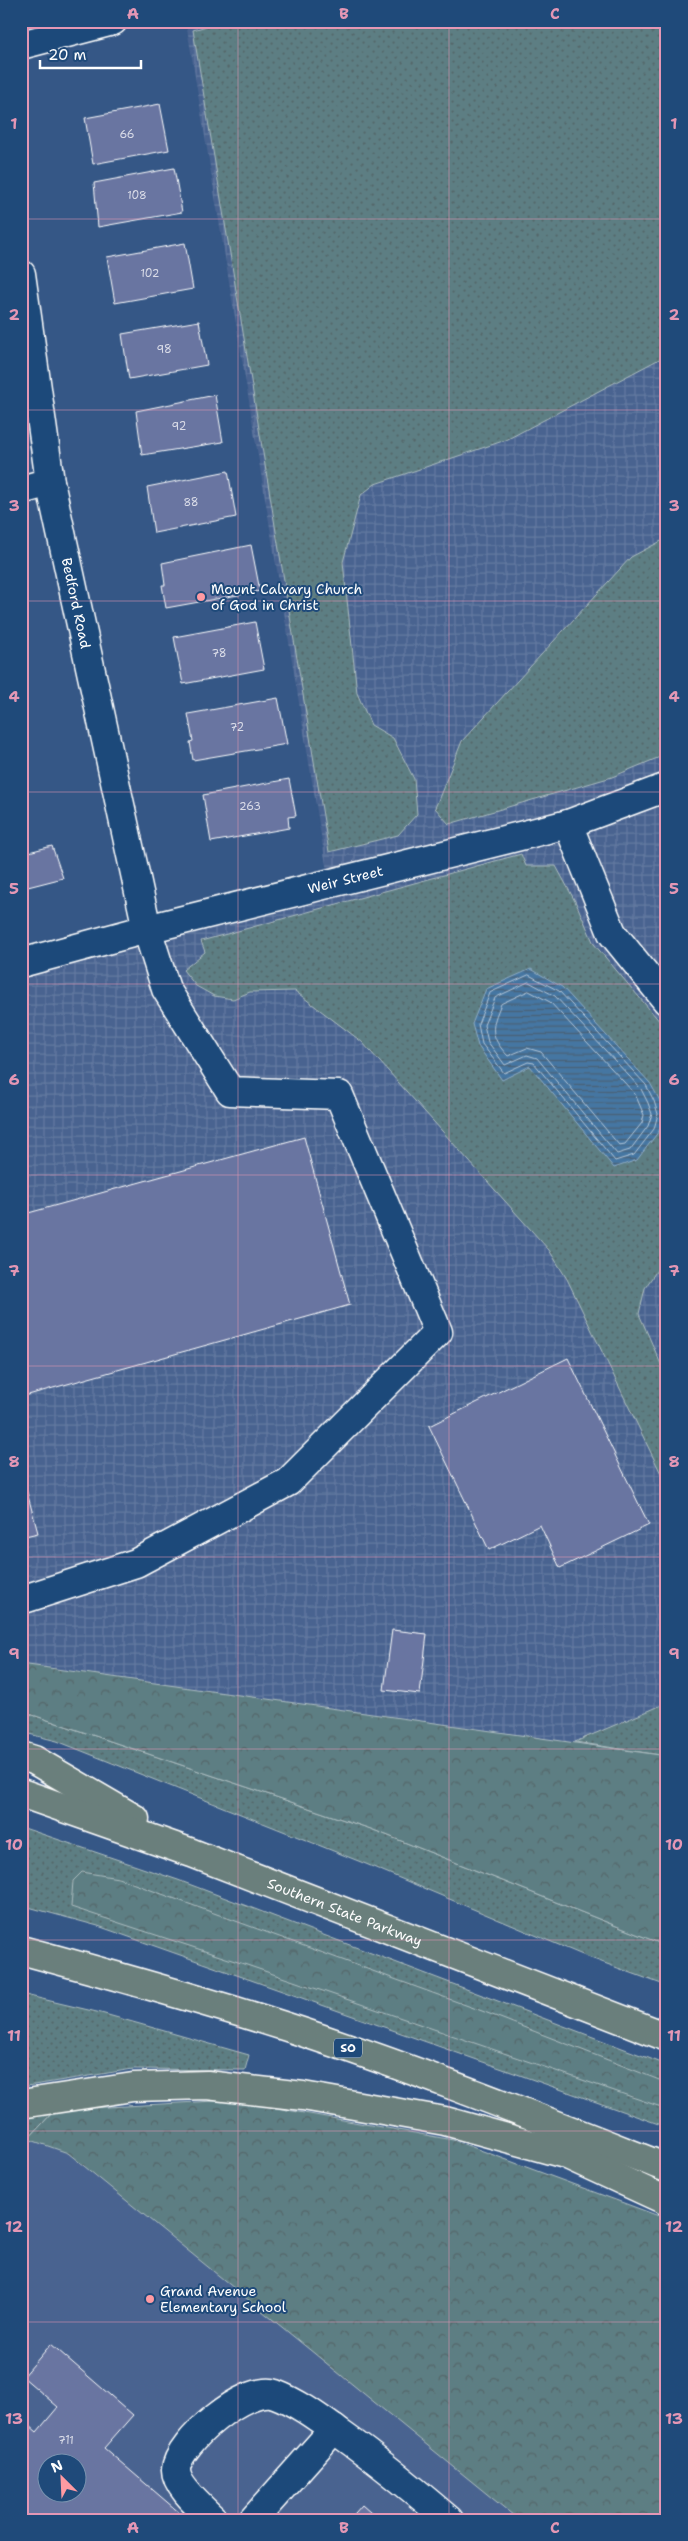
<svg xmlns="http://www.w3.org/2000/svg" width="688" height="2541" viewBox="0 0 688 2541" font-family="'Shantell Sans',sans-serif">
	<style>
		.built { fill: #496390; fill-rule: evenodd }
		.industrial { fill: url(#industrial-grid) }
		.grass { fill: url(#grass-dots); stroke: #aebec1 }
		.forest { fill: url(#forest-crowns); stroke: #aebec1 }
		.water { fill: url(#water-rules); stroke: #8fadc7 }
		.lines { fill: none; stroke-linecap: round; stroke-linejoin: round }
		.shore { stroke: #b5c8da; stroke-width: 1 }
		.building { fill: #6975a1; stroke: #fff; fill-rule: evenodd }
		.minor-casing { stroke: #fff; stroke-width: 31 }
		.highway-casing { stroke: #fff; stroke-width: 31 }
		.minor { stroke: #1f4a7a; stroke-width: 28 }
		.highway { stroke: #6b7f7c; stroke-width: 28 }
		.grid { fill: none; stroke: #e497b5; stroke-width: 1; stroke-opacity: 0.55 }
		.poi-dot { fill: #ff9aa2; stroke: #1f4a7a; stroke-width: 2 }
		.labels { text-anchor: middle; stroke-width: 4; stroke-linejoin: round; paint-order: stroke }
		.number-label { font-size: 11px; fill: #dadce8 }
		.shield { fill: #1f4a7a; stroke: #bcc9d7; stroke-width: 1 }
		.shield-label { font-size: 12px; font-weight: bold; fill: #fff }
		.poi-label { font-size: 14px; fill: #fff; stroke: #1f4a7a; text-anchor: start }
		.street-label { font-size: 14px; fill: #fff; stroke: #1f4a7a }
		.neatline { fill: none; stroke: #e497b5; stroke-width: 2 }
		.grid-label { font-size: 16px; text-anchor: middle; font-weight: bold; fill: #e497b5 }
	</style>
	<defs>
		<pattern id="industrial-grid" width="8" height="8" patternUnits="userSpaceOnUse" patternTransform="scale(1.25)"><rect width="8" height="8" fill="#496390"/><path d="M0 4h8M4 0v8" fill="none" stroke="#647aa1"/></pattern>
		<pattern id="grass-dots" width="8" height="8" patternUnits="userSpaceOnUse" patternTransform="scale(1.25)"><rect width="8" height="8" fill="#5d7e83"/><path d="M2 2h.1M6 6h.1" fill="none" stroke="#546568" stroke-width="1.8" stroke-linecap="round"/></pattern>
		<pattern id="forest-crowns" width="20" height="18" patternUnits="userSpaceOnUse" patternTransform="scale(1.25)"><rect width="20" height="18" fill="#5d7e83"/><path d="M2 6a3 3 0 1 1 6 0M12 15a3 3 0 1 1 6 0" fill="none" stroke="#546568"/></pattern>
		<pattern id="water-rules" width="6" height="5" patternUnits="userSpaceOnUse" patternTransform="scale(1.25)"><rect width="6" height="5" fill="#4576a2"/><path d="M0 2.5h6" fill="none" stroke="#495f73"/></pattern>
	</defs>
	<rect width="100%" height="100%" fill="#355786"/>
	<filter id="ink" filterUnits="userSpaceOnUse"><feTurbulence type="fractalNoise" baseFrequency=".02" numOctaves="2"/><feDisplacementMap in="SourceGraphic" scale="10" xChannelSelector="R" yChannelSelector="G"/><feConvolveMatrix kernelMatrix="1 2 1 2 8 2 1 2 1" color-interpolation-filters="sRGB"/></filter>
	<g filter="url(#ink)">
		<path class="built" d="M 74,2120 L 530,2520 L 21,2520 L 21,2135 ZM 48,2464 L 78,2464 L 78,2494 L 48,2494 Z"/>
		<path class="industrial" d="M 667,21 L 667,1939 L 21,1716 L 21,953 L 327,871 L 186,22 Z"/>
		<g class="grass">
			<path d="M 223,21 L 667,21 L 667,355 L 506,440 L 375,484 L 361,495 L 343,562 L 357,693 L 371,725 L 393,738 L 414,779 L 417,814 L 398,835 L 329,852 L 193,30 Z"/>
			<path d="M 667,538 L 667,754 L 612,777 L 449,824 L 435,808 L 462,741 L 631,557 Z"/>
			<path d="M 521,854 L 526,866 L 556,866 L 576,903 L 594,944 L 667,1030 L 667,1255 L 645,1288 L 639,1314 L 667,1378 L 667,1486 L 567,1279 L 549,1250 L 362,1042 L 295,991 L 250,992 L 233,999 L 214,996 L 196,986 L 183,970 L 205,952 L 201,941 Z"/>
			<path d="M 667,1703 L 667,1756 L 575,1742 Z"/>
			<path d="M 21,1711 L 371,1829 L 667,1946 L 667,1986 L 585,1956 L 366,1864 L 57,1741 L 21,1732 Z"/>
			<path d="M 21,1827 L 178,1880 L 667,2065 L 667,2127 L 98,1926 L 21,1905 Z"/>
			<path d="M 21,1994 L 101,2013 L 249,2055 L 245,2070 L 133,2069 L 21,2087 Z"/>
			<path d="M 55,2110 L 28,2139 L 21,2141 L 21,2119 Z"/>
		</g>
		<g class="forest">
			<path d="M 21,1664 L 667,1756 L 667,1946 L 371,1829 L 21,1711 Z"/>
			<path d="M 82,1872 L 118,1878 L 482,2011 L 667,2083 L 667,2109 L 241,1963 L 71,1907 L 73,1881 Z"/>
			<path d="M 232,2100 L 453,2140 L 667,2219 L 667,2520 L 519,2520 L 68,2153 L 28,2139 L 55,2110 Z"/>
		</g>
		<path class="water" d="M 531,969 L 562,987 L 650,1083 L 659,1099 L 664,1113 L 659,1131 L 637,1160 L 614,1168 L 530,1066 L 502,1080 L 478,1046 L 472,1024 L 486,989 Z"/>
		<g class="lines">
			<g class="shore">
				<path d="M 529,975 L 559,991 L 646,1085 L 654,1101 L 658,1114 L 654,1129 L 634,1155 L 615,1161 L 534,1063 L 528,1062 L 504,1073 L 482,1044 L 478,1024 L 490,993 Z"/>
				<path d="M 529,982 L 555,996 L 641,1089 L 648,1103 L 652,1114 L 648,1126 L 630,1150 L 617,1154 L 537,1058 L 527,1055 L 505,1065 L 488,1042 L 484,1025 L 495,998 Z"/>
				<path d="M 529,991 L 550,1002 L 635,1094 L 644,1115 L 642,1123 L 625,1144 L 619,1145 L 541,1052 L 527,1048 L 508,1056 C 489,1036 491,1027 501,1004 Z"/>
			</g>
		</g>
		<g class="building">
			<path d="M 160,104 L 169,150 L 93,164 L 85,118 Z"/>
			<path d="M 174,168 L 182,212 L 98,227 L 94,183 Z"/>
			<path d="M 185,243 L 193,289 L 115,303 L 107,257 Z"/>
			<path d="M 199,321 L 207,365 L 129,379 L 122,334 Z"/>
			<path d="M 215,395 L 223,442 L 142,455 L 136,411 Z"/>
			<path d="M 228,471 L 236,517 L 154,533 L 147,487 Z"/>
			<path d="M 251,545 L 260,591 L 166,608 L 162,585 L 165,585 L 162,563 Z"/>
			<path d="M 255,622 L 264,669 L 183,684 L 174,637 Z"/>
			<path d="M 278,698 L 287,744 L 193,760 L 190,742 L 193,741 L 188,714 Z"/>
			<path d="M 21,731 L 28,767 L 21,768 Z"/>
			<path d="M 289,779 L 296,816 L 288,817 L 289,828 L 211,842 L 203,795 Z"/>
			<path d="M 21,842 L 25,853 L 52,846 L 63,878 L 24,888 L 25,902 L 21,903 Z"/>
			<path d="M 304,1137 L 350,1305 L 21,1397 L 21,1215 Z"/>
			<path d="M 568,1358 L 649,1525 L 560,1568 L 540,1525 L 489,1550 L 429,1426 Z"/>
			<path d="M 21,1470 L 38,1533 L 21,1537 Z"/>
			<path d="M 392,1630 L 427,1634 L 420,1694 L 384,1690 Z"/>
			<path d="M 51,2344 L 133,2415 L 104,2448 L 188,2520 L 21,2520 L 21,2418 L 37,2432 L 58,2407 L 23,2377 ZM 48,2464 L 78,2464 L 78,2494 L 48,2494 Z"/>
			<path d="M 362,2505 L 379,2520 L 349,2520 Z"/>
		</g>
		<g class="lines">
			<g class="minor-casing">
				<g id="minor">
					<path d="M 21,45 L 113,21"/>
					<path id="s1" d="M 21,274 L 50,482 L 147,929 L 166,989 L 230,1091 L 339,1095 L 438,1332 L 288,1482 L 136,1563 L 21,1600"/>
					<path d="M 21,490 L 50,482"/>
					<path d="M 568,824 L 612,933 L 667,1001"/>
					<path id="s2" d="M 21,963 L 147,929 L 568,824 L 667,787"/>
					<path d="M 214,2520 C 203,2509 175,2486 176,2469 C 178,2443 246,2384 275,2394 C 299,2403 321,2420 342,2435 C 380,2462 414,2490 449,2520"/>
					<path d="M 253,2520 L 334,2429"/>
				</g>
			</g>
			<g class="highway-casing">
				<g id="highway">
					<path d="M 21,1756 L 34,1760 L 135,1819"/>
					<path id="s3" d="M 21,1793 L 192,1853 L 667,2037"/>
					<path d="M 21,1950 C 110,1974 199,1999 287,2027 C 415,2069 541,2119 667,2168"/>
					<path d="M 21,2104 L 133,2087 L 207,2085 L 303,2096 L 445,2121 L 565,2154 L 667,2201"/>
				</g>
			</g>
			<use href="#minor" class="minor"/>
			<use href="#highway" class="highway"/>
		</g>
	</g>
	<path class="grid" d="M 238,21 L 238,2520M 449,21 L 449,2520M 21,219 L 667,219M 21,410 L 667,410M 21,601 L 667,601M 21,792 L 667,792M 21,984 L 667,984M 21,1175 L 667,1175M 21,1366 L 667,1366M 21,1557 L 667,1557M 21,1749 L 667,1749M 21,1940 L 667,1940M 21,2131 L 667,2131M 21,2322 L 667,2322"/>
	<g class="poi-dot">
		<circle cx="201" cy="597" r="5"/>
		<circle cx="150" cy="2299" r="5"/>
	</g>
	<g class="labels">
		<g class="number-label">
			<text x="127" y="138">66</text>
			<text x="137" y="199">108</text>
			<text x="150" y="277">102</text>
			<text x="164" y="353">98</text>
			<text x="179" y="430">92</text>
			<text x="191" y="506">88</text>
			<text x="219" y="657">78</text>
			<text x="237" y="731">72</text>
			<text x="250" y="810">263</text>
			<text x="66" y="2444">711</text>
		</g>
		<rect class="shield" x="334" y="2038.5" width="28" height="19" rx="4"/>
		<g class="shield-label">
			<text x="348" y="2052">SO</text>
		</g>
		<g class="poi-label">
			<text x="211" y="594">Mount Calvary Church<tspan x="211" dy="16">of God in Christ</tspan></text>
			<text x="160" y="2296">Grand Avenue<tspan x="160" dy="16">Elementary School</tspan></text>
		</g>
		<g class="street-label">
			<text dy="5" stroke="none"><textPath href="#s1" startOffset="334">Bedford Road</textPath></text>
			<text dy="5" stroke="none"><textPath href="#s2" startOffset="335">Weir Street</textPath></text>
			<text dy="5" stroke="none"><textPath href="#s3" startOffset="345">Southern State Parkway</textPath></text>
		</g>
	</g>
	<rect width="688" height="2541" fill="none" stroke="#1f4a7a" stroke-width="55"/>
	<g transform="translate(62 2478) rotate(336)"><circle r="24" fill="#1f4a7a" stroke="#7992af"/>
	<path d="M0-4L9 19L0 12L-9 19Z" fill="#ff9aa2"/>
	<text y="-8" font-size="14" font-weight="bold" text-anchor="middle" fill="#ffffff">N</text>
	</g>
	<path d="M40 60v8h101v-8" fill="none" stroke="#ffffff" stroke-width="2.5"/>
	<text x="48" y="60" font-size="15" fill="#ffffff" stroke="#1f4a7a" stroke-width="4" paint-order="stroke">20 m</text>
	<rect x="28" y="28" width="632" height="2486" class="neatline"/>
	<g class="grid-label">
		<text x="133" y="19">A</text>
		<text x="344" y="19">B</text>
		<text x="555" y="19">C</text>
		<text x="14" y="129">1</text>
		<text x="674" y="129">1</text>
		<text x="14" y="320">2</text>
		<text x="674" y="320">2</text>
		<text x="14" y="511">3</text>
		<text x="674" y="511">3</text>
		<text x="14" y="702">4</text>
		<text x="674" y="702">4</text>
		<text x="14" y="894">5</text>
		<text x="674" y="894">5</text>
		<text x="14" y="1085">6</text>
		<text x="674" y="1085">6</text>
		<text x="14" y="1276">7</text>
		<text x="674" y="1276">7</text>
		<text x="14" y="1467">8</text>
		<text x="674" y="1467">8</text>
		<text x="14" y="1659">9</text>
		<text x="674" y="1659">9</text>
		<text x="14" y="1850">10</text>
		<text x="674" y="1850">10</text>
		<text x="14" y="2041">11</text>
		<text x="674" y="2041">11</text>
		<text x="14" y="2232">12</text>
		<text x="674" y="2232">12</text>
		<text x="14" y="2424">13</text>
		<text x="674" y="2424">13</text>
		<text x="133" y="2533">A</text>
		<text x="344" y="2533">B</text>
		<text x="555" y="2533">C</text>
	</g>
</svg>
